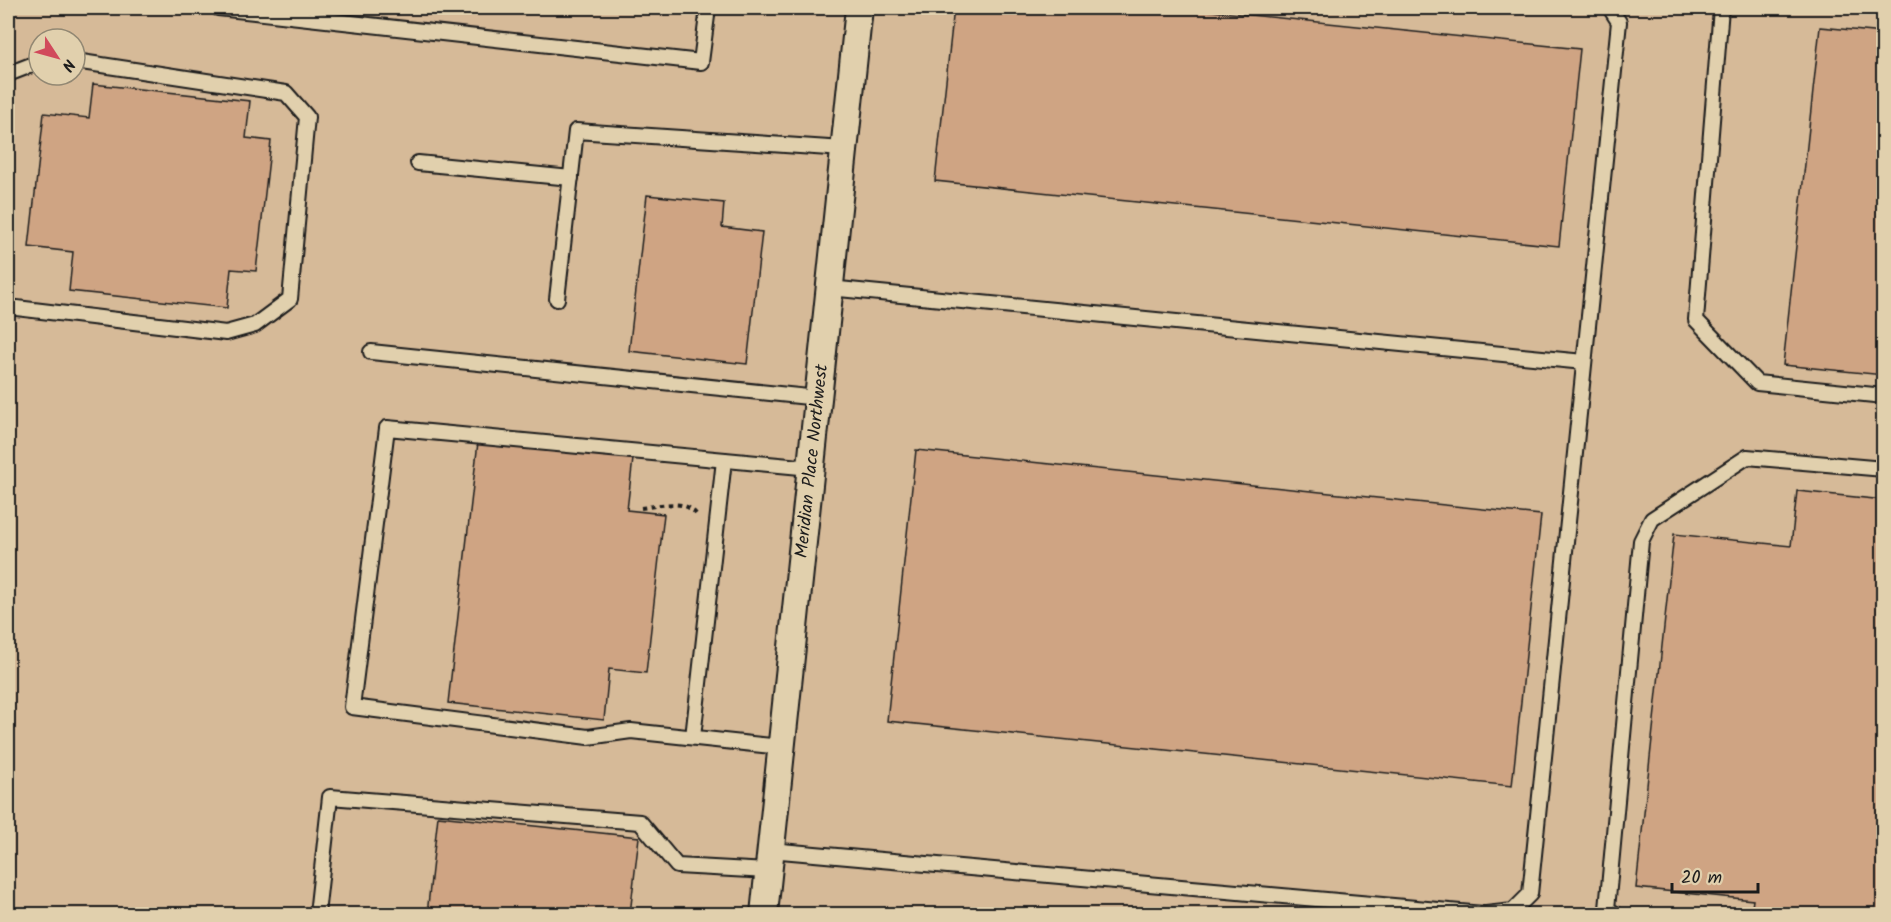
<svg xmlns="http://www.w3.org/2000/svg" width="1891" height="922" viewBox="0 0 1891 922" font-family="Kalam,sans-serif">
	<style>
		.built { fill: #d6ba98; fill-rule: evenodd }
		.building { fill: #cfa483; stroke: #1c1c1c; stroke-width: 1.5 }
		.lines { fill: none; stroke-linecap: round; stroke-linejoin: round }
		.lane-casing { stroke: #1c1c1c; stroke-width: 18 }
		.street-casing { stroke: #1c1c1c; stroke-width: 30 }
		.path { stroke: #1c1c1c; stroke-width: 4; stroke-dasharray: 4.5 4.5; stroke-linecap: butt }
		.lane { stroke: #e1d0ad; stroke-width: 14 }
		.street { stroke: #e1d0ad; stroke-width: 26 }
		.labels { text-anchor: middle; stroke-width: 4.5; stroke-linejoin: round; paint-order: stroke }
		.street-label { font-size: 18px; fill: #1c1c1c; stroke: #e1d0ad }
	</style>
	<rect width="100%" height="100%" fill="#dfc8a5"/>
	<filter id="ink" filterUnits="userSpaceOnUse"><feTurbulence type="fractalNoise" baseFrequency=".0167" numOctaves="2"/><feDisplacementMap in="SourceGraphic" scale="12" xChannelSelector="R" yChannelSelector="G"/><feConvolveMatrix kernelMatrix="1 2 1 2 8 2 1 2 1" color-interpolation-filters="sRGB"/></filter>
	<g filter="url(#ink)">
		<path class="built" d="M 8,8 L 1883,8 L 1883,914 L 8,914 ZM 39,39 L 75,39 L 75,75 L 39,75 Z"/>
		<g class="building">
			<path d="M 954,8 L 1182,8 L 1580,49 L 1559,246 L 935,181 Z"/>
			<path d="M 1820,27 L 1884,33 L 1884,375 L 1783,365 Z"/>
			<path d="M 93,84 L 250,101 L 246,138 L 271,141 L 256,271 L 231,269 L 227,308 L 69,291 L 73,252 L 29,247 L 44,113 L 89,118 Z"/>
			<path d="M 647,195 L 724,203 L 722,227 L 762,232 L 747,364 L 629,351 Z"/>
			<path d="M 478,442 L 633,459 L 627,510 L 664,514 L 646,673 L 609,669 L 604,720 L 448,703 Z"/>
			<path d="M 916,450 L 1541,515 L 1512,786 L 887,721 Z"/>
			<path d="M 1797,491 L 1884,500 L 1884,914 L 1751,914 L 1753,900 L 1636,888 L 1674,534 L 1791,546 Z"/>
			<path d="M 438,816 L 639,837 L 630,914 L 427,914 Z"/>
		</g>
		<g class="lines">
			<g class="lane-casing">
				<g id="lane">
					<path d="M 218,8 L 701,62 L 708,8"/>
					<path d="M 1721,8 L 1696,320 L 1757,383 L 1884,396"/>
					<path d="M 8,74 L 39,62"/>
					<path d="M 418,163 L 571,178"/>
					<path d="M 829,288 L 1584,362"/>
					<path d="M 557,299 L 576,131 L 844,149"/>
					<path d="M 8,307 L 226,333 L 255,325 L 290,299 L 307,117 L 286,93 L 75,61"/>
					<path d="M 371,352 L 818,398"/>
					<path d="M 693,737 L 724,460"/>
					<path d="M 781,747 L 631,731 L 588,737 L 352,707 L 387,428 L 811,468"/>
					<path d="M 770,850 L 1483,914"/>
					<path d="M 317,914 L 330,797 L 640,822 L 677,866 L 768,871"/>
					<path d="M 1486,914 L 1513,911 L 1530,894 L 1619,22 L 1610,8"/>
					<path d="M 1616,914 L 1607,909 L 1641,541 L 1652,519 L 1747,457 L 1884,469"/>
				</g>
			</g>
			<g class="street-casing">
				<path id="street" d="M 764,914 L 859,8"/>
			</g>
			<path class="path" d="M 641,508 C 659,506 684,498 696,514"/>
			<use href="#lane" class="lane"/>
			<use href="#street" class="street"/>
		</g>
	</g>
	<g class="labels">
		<g class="street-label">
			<text transform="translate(811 461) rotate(-84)" y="6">Meridian Place Northwest</text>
		</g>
	</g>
	<rect width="1891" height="922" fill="none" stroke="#e1d0ad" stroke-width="30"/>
	<rect x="15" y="15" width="1861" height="892" fill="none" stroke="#1c1c1c" stroke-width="2" filter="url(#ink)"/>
	<g transform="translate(57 57) rotate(126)"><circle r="28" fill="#e1d0ad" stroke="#928873" stroke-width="1.5"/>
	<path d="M0-4.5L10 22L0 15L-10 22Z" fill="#d1495b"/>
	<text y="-9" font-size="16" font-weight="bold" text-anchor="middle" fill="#1c1c1c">N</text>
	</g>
	<path d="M1672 883v9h86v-9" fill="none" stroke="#1c1c1c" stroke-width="3"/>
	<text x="1681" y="883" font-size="18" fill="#1c1c1c" stroke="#e1d0ad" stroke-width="4.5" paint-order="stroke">20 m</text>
</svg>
